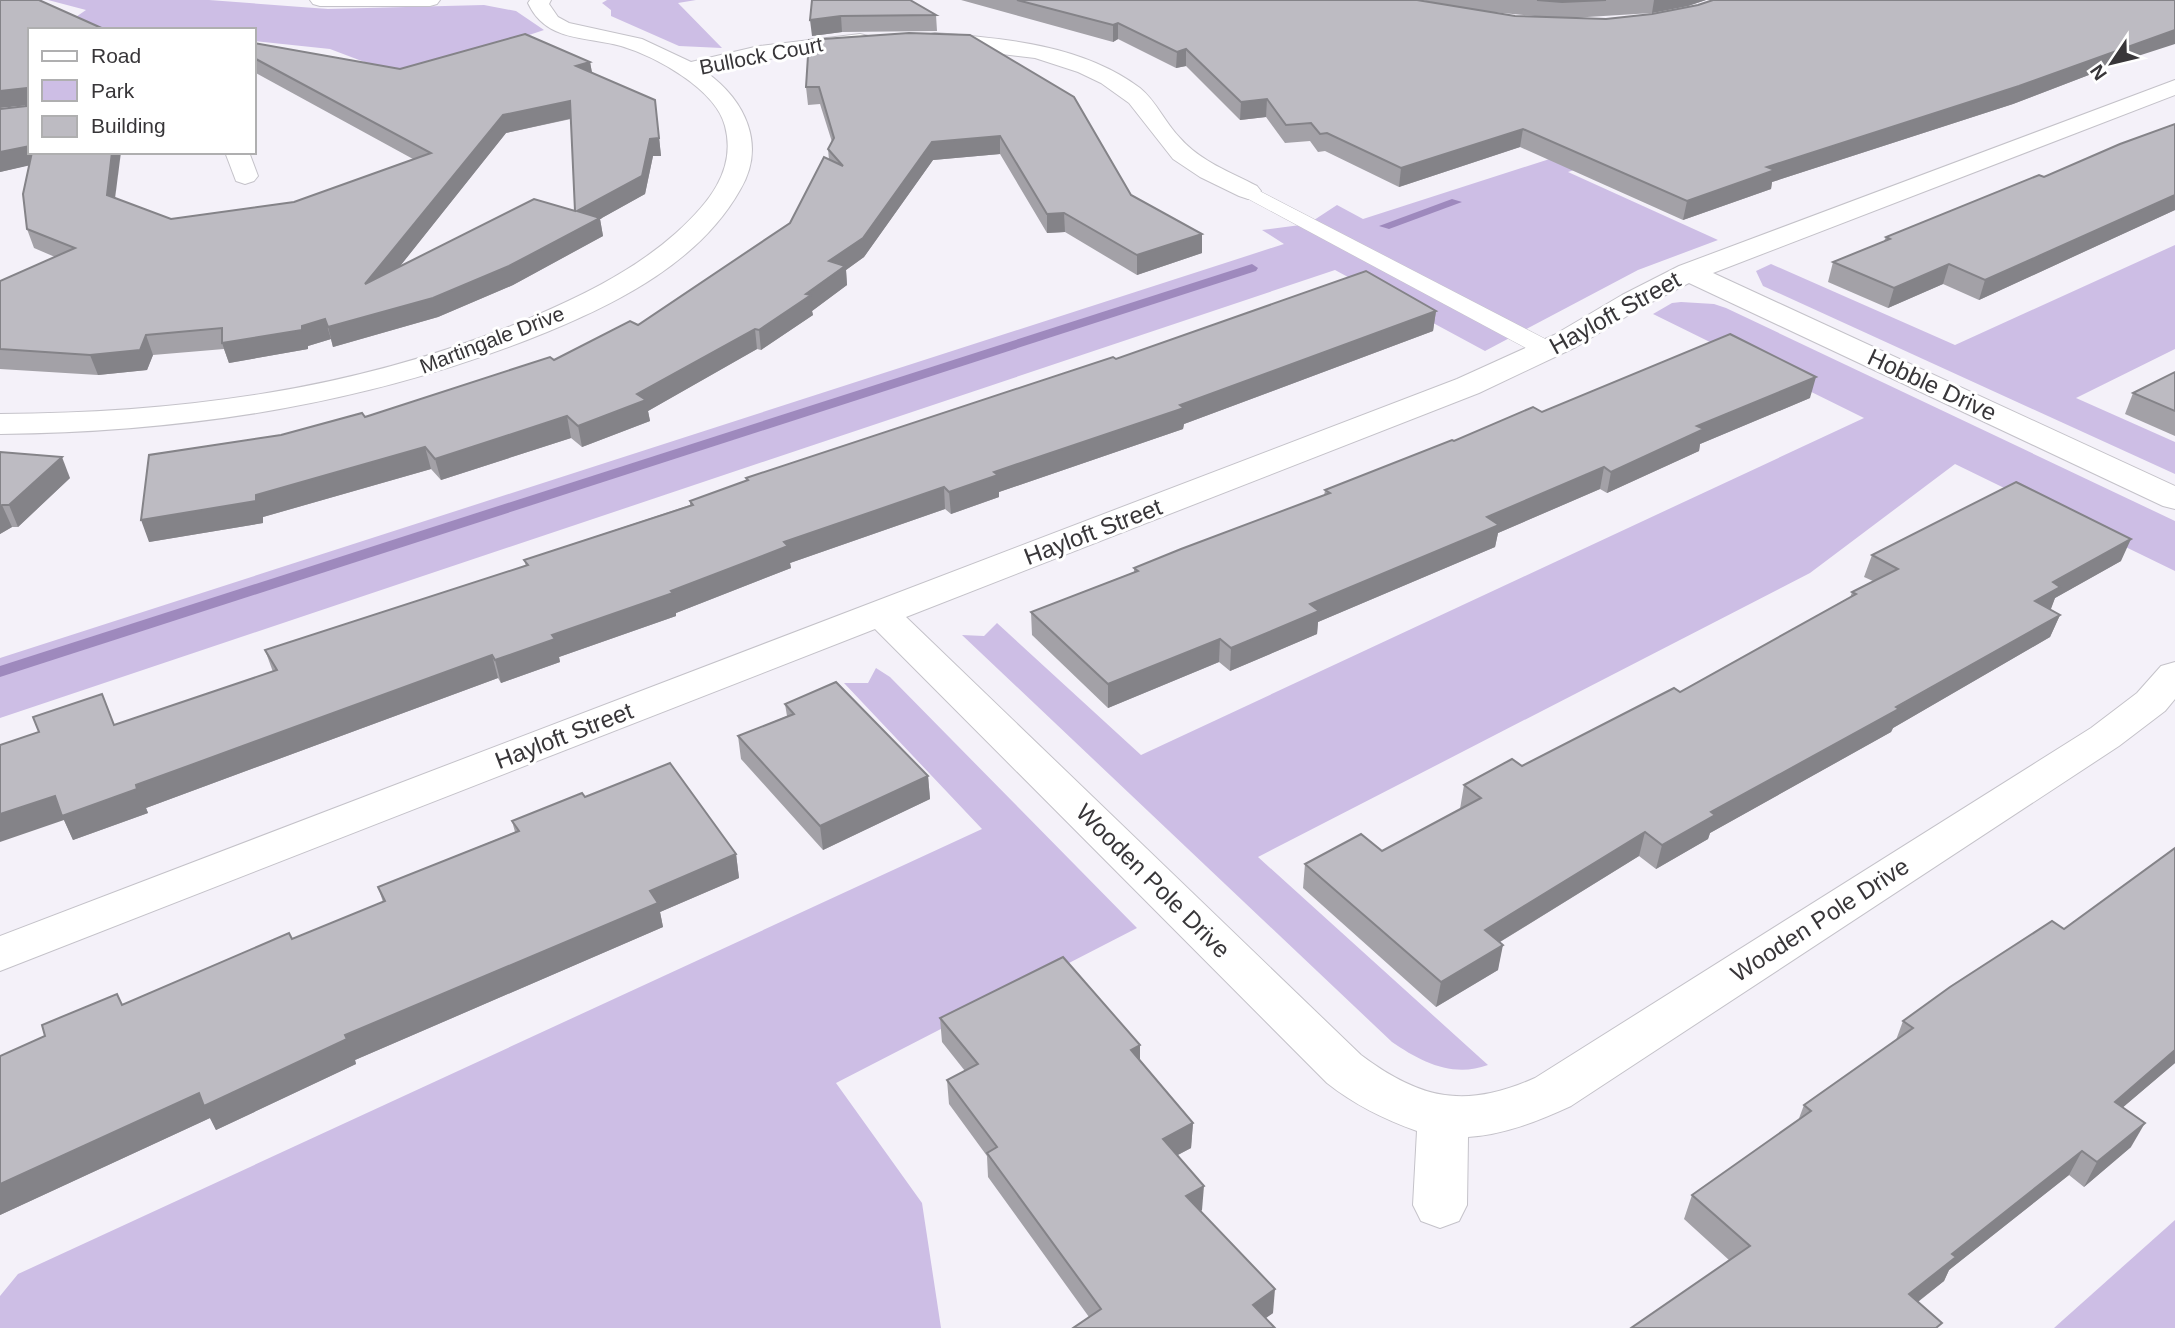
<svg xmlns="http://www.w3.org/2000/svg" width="2175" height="1328" viewBox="0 0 2175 1328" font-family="Arial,sans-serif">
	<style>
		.green { fill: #cdbee5 }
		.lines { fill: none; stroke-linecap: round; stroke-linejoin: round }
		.stream { fill: #9e89bd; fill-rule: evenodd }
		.lane-casing { stroke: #c4c2c9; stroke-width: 1 }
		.street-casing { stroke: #c4c2c9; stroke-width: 2 }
		.secondary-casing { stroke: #c4c2c9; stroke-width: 2 }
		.lane { fill: #fff; fill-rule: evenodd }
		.street { fill: #fff; fill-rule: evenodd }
		.secondary { fill: #fff; fill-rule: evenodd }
		.wall { fill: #a3a1a7; fill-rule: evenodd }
		.shaded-wall { fill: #848388 }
		.building { fill: #bdbbc2; stroke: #848388; stroke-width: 2; fill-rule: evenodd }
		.labels { text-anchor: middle; stroke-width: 6; stroke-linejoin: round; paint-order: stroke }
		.far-street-label { font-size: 21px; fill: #383639; stroke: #fff }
		.street-label { font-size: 24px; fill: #383639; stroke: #fff }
	</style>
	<rect width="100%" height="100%" fill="#f4f1f9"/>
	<g class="green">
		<path d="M 48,0 L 209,0 L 328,9 L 484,5 L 516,11 L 544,30 L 404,77 L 330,49 L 254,41 L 254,30 L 57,30 L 86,10 Z"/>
		<path d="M 607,0 L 696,0 L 678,3 L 722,48 L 679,46 L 611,16 L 611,10 L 602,3 Z"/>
		<path d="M 2043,0 L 2092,0 L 1568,172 L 1718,240 L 1638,270 L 1485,351 L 1335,270 L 0,718 L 0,658 L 1284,244 L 1262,230 L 1308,224 L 1337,205 L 1363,219 Z"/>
		<path d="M 2175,245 L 2175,349 L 2076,398 L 2175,442 L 2175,474 L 1763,286 L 1756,271 L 1771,264 L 1955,345 Z"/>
		<path d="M 1681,302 L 1714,304 L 1726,308 L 2175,521 L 2175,571 L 1955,464 L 1810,573 L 1258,857 L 1488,1065 C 1453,1078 1421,1062 1392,1042 L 962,635 L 984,636 L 997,623 L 1141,755 L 1864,418 L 1653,314 L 1672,303 Z"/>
		<path d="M 876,668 L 890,677 L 1137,928 L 836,1083 L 922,1203 L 941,1328 L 0,1328 L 0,1296 L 18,1274 L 982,829 L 844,683 L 868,683 Z"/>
		<path d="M 2175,1220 L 2175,1328 L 2054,1328 Z"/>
	</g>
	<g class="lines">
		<g class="stream">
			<path d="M 1452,199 L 1462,202 L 1389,229 L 1379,226 Z"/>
			<path d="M 1252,264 L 1258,268 L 1256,271 L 0,677 L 0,666 Z"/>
		</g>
		<g class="lane-casing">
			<path id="lane" d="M 1248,185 L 1557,345 L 1560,350 L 1557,355 L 1548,357 L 1539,355 L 1241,195 L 1237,191 L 1241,187 Z"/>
		</g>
		<g class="street-casing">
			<g id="street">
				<path d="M 530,0 L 551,0 L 549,4 L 558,17 L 569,23 L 642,39 L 691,62 L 759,46 L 860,34 L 868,36 L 871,41 L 868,46 L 860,48 L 759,60 L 706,72 C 745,100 767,145 740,190 C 700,261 620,302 547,332 C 372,404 189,432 0,434 L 0,414 C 177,413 351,391 516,324 C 573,300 630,274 676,233 C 707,205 737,171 725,126 C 716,89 655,56 621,46 C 585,36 546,42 528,3 Z"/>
				<path d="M 935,33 C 1004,38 1083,45 1140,88 C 1157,102 1165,123 1180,138 C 1200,161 1230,172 1257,186 L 1261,191 L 1257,196 L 1248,199 L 1239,196 L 1200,177 L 1173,159 L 1129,103 L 1101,83 L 1078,72 L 1035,58 L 927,45 L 924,40 L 927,35 Z"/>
				<path d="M 2175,80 L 2175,95 L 1713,273 L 2175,486 L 2175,509 L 2163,506 L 1689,283 L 1642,307 L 1576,347 L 1479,393 L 906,617 L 1361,1055 C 1421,1100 1466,1109 1535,1078 L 2091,728 L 2137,693 L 2161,666 L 2175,662 L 2175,699 L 2165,711 L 2119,746 L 1571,1106 C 1538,1121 1504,1135 1468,1137 L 1467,1205 L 1459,1221 L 1440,1228 L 1421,1221 L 1413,1205 L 1417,1131 C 1383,1119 1355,1105 1327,1083 L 875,629 L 0,971 L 0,936 L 1457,379 L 1554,335 L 1622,295 L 1679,266 Z"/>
				<path d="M 225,152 L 249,152 L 258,176 L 254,181 L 245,184 L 236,181 Z"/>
			</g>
		</g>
		<g class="secondary-casing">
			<path id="secondary" d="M 310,0 L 440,0 L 437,4 L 430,6 L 320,6 L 313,4 Z"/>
		</g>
		<use href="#lane" class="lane"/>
		<use href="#street" class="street"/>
		<use href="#secondary" class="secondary"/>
	</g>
	<g class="wall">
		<path d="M 812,0 L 936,15 L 937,31 L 842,32 L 812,36 Z"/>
		<path d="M 961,0 L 1417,0 L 1446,5 L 1421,0 L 1706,0 L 1688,6 L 1652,13 L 1571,18 L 2141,55 L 2013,104 L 1772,182 L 1771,189 L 1683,220 L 1520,147 L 1399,187 L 1325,151 L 1318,152 L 1310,141 L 1285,143 L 1266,117 L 1240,120 L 1186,66 L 1176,68 L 1118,39 L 1113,42 ZM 1481,11 L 1545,17 L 1515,16 Z"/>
		<path d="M 809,40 L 1131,195 L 1202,253 L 1137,275 L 1065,232 L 1047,233 L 1000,154 L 933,160 L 864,257 L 846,270 L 847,285 L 812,311 L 813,315 L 761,350 L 757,349 L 648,411 L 650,421 L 582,447 L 571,438 L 441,480 L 431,469 L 263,517 L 263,523 L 149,542 L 281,435 L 365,417 L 554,360 L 638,325 L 790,223 L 829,160 L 828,149 L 832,142 L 820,104 L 808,105 L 806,87 Z"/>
		<path d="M 254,43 L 400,69 L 590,62 L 592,73 L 655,100 L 661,156 L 653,156 L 645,194 L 600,219 L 603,236 L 513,285 L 438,317 L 333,347 L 331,339 L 308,346 L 308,349 L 229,363 L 224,349 L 153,355 L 147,370 L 98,375 L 0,369 L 0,281 L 55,257 L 34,248 L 27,229 L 29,165 L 0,172 L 0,109 L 115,198 L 171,219 L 294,202 L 413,159 L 254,72 ZM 571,119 L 575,211 L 399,267 L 506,133 Z"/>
		<path d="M 2175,124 L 2175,210 L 1979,300 L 1943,284 L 1888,308 L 1828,282 L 1833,262 L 1884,241 L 1886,237 L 2044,177 Z"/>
		<path d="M 1436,311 L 1433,331 L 1184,424 L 1183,429 L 999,492 L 999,497 L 951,514 L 945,509 L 790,563 L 791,568 L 676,613 L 676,616 L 559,657 L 560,662 L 501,683 L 498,678 L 146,808 L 148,813 L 73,840 L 64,820 L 115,725 L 273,672 L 265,650 L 526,566 L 524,560 L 690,505 L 690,501 L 746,481 L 746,478 L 1116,359 Z"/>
		<path d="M 2175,372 L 2175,436 L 2125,414 L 2133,393 Z"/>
		<path d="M 1810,398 L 1700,444 L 1699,451 L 1607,493 L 1600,489 L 1498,533 L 1495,547 L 1318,622 L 1317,634 L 1230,671 L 1219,662 L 1108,708 L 1032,635 L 1031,612 L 1134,572 L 1134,568 L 1324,496 L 1325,490 L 1454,441 L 1542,412 Z"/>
		<path d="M 0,452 L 70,478 L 18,527 L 12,527 L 0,534 Z"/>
		<path d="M 1872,555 L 2121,561 L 2055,598 L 2050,610 L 2060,615 L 2050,637 L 1893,728 L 1891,732 L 1710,833 L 1708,839 L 1656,869 L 1639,856 L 1500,942 L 1498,970 L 1436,1007 L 1303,888 L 1305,864 L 1382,851 L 1460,809 L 1464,785 L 1522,766 L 1680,692 L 1850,598 L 1852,592 L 1873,581 L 1864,577 Z"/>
		<path d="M 785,704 L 928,776 L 930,799 L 823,850 L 741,759 L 738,736 L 787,716 Z"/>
		<path d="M 585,797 L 736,854 L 739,878 L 660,912 L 663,927 L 355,1060 L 356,1064 L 216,1130 L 210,1118 L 0,1215 L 0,1056 L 45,1036 L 117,994 L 122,1005 L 292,939 L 383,902 L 378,887 L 515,832 L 512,821 Z"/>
		<path d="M 2175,848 L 2175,1063 L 2123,1107 L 2131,1147 L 2084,1187 L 2069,1175 L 1949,1270 L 1944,1281 L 1918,1302 L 1729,1260 L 1684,1219 L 1692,1195 L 1798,1121 L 1804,1105 L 1896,1040 L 1903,1021 L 2064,929 Z"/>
		<path d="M 940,1018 L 1140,1060 L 1193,1123 L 1191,1148 L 1178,1155 L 1202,1210 L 1201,1211 L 1273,1313 L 1265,1318 L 1089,1317 L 988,1177 L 987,1156 L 949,1104 L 947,1080 L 965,1071 L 942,1042 Z"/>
	</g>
	<g class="shaded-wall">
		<path d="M 1654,0 L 1706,0 L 1688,6 L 1652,13 Z"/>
		<path d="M 841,16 L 842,32 L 812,36 L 810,20 Z"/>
		<path d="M 1118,23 L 1118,39 L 1113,42 L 1113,25 Z"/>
		<path d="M 2175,30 L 2175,44 L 2141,55 L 2013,104 L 1772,182 L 1771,189 L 1683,220 L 1687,201 L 1767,167 Z"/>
		<path d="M 1186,49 L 1186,66 L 1176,68 L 1177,52 Z"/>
		<path d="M 590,62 L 593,78 L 576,66 Z"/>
		<path d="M 26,88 L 30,105 L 0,108 L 0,91 Z"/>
		<path d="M 1267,99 L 1266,117 L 1240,120 L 1241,102 Z"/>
		<path d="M 655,100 L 661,156 L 653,156 L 645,194 L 600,219 L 603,236 L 513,285 L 438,317 L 333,347 L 328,327 L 577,211 Z"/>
		<path d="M 570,101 L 573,118 L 506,133 L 370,304 L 365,284 L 503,115 Z"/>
		<path d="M 1523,129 L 1520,147 L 1399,187 L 1401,168 Z"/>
		<path d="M 1000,136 L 1000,154 L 933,160 L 864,257 L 846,270 L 847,285 L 812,311 L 813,315 L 761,350 L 759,330 L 806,294 L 829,261 L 932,142 Z"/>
		<path d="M 30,146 L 30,152 L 36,152 L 40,163 L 0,172 L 0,152 Z"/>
		<path d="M 112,152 L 121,152 L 113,214 L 107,195 Z"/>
		<path d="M 2175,195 L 2175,210 L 1979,300 L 1985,280 Z"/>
		<path d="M 1064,213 L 1065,232 L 1047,233 L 1047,214 Z"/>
		<path d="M 1202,234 L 1202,253 L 1137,275 L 1137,255 Z"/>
		<path d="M 1949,264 L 1943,284 L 1888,308 L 1894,288 Z"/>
		<path d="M 1436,311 L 1433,331 L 1184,424 L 1183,429 L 999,492 L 999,497 L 951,514 L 949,492 L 994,472 L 1180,405 Z"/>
		<path d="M 325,319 L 331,339 L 308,346 L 308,349 L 229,363 L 222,343 L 302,326 Z"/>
		<path d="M 755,329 L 757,349 L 648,411 L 650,421 L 582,447 L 578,426 Z"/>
		<path d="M 146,335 L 153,355 L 147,370 L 98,375 L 90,355 Z"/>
		<path d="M 1816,377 L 1810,398 L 1700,444 L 1699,451 L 1607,493 L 1611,472 L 1697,426 Z"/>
		<path d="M 567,416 L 571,438 L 441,480 L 435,459 Z"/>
		<path d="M 425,447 L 431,469 L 263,517 L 263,523 L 149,542 L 141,520 L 256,495 Z"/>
		<path d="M 62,457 L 70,478 L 18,527 L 9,505 Z"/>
		<path d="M 1604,467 L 1600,489 L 1498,533 L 1495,547 L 1318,622 L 1317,634 L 1230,671 L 1231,648 L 1310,604 L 1487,517 Z"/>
		<path d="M 944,487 L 945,509 L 790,563 L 791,568 L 676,613 L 676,616 L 559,657 L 560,662 L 501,683 L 495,660 L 552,635 L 671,591 L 784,542 Z"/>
		<path d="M 2,505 L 12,527 L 0,534 L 0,506 Z"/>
		<path d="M 2131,539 L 2121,561 L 2055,598 L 2051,609 L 2026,624 L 2035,601 L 2053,582 Z"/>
		<path d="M 2060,615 L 2050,637 L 1893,728 L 1891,732 L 1710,833 L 1708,839 L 1656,869 L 1662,845 L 1711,812 Z"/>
		<path d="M 1220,639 L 1219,662 L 1108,708 L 1108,684 Z"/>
		<path d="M 492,655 L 498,678 L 146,808 L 148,813 L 73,840 L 64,820 L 0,842 L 0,814 L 55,796 L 136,785 Z"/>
		<path d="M 928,776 L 930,799 L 823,850 L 820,826 Z"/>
		<path d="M 1645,832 L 1639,856 L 1480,954 L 1485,930 Z"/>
		<path d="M 736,854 L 739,878 L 660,912 L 663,927 L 355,1060 L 356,1064 L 216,1130 L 210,1118 L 0,1215 L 0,1184 L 199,1093 L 345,1035 L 650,891 Z"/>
		<path d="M 1503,945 L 1498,970 L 1436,1007 L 1441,982 Z"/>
		<path d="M 1140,1045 L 1140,1069 L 1131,1050 Z"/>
		<path d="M 2175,1050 L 2175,1063 L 2101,1126 L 2115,1102 Z"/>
		<path d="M 1193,1123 L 1191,1148 L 1162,1163 L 1163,1139 Z"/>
		<path d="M 2145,1123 L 2131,1147 L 2084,1187 L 2097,1162 Z"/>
		<path d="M 2082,1151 L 2069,1175 L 1949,1270 L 1944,1281 L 1897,1318 L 1909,1294 L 1952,1254 Z"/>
		<path d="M 1204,1186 L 1202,1210 L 1184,1221 L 1186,1196 Z"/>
		<path d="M 1275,1289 L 1273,1313 L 1252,1328 L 1253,1305 Z"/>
	</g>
	<g class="building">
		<path d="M 0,0 L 39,0 L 106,30 L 30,30 L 30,146 L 0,152 L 0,109 L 26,106 L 26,88 L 0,91 Z"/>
		<path d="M 812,0 L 910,0 L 936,15 L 841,16 L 810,20 Z"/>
		<path d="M 1017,0 L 1417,0 L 1515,16 L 1606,19 L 1652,14 L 1698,5 L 1713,0 L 2175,0 L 2175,30 L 2019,86 L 1767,167 L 1775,170 L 1687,201 L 1523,129 L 1401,168 L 1327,133 L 1320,134 L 1311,123 L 1286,125 L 1267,99 L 1241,102 L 1186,49 L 1177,52 L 1118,23 L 1113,25 Z"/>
		<path d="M 1537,0 L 1606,0 L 1562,2 Z"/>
		<path d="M 909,33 L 970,35 L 1074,97 L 1131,195 L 1202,234 L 1137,255 L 1064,213 L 1047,214 L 1000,136 L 932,142 L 863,238 L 829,261 L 845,266 L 806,294 L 811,295 L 759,330 L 755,329 L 637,394 L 646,400 L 578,426 L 567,416 L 435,459 L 425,447 L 256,495 L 256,501 L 141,520 L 149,455 L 281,435 L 362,413 L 365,417 L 550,357 L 554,360 L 630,321 L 638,325 L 790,223 L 824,157 L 843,166 L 828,149 L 834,138 L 819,87 L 806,87 L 809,40 Z"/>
		<path d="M 525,34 L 590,62 L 576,66 L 655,100 L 659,138 L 650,139 L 642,176 L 577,211 L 600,218 L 509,266 L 433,298 L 328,327 L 325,319 L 302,326 L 302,330 L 222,343 L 222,328 L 146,335 L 140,350 L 90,355 L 0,349 L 0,281 L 75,248 L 27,229 L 23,194 L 32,152 L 112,152 L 107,195 L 171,219 L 294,202 L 431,153 L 254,58 L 254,43 L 400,69 ZM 570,101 L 575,211 L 534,199 L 365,284 L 503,115 Z"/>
		<path d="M 2175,124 L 2175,195 L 1985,280 L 1949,264 L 1894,288 L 1833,262 L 1890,239 L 1886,237 L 2039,175 L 2044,177 L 2120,144 Z"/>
		<path d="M 1366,271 L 1436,311 L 1180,405 L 1184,408 L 994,472 L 998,475 L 949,492 L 944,487 L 784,542 L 788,546 L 671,591 L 673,593 L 552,635 L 555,639 L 495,660 L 492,655 L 136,785 L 137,789 L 62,816 L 55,796 L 0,814 L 0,745 L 39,732 L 33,717 L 102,694 L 114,725 L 277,670 L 265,650 L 528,565 L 524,560 L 693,505 L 690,501 L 748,480 L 746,478 L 1113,357 L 1116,359 Z"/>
		<path d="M 1730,334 L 1816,377 L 1697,426 L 1704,429 L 1611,472 L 1604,467 L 1487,517 L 1499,525 L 1310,604 L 1319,611 L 1231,648 L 1220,639 L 1108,684 L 1031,612 L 1138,571 L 1134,568 L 1181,549 L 1330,493 L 1325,490 L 1452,440 L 1454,441 L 1533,407 L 1542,412 Z"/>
		<path d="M 2175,372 L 2175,411 L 2133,393 Z"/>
		<path d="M 0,452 L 62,457 L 9,505 L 2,505 L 0,506 Z"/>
		<path d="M 2016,482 L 2131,539 L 2053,582 L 2060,587 L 2035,601 L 2060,615 L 1896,707 L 1899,709 L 1711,812 L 1715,815 L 1662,845 L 1645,832 L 1485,930 L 1503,945 L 1441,982 L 1305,864 L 1361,834 L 1382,851 L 1481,798 L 1464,785 L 1512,759 L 1522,766 L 1674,688 L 1680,692 L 1856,594 L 1852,592 L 1898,569 L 1872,555 Z"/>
		<path d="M 836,682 L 928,776 L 820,826 L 738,736 L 794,714 L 785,704 Z"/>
		<path d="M 670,763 L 736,854 L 650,891 L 658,903 L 345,1035 L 347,1039 L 204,1106 L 199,1093 L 0,1184 L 0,1056 L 45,1036 L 42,1025 L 117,994 L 122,1005 L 289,933 L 292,939 L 385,901 L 378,887 L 519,831 L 512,821 L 582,793 L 585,797 Z"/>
		<path d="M 2175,848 L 2175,1050 L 2115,1102 L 2145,1123 L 2097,1162 L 2082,1151 L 1952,1254 L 1956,1257 L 1909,1294 L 1942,1323 L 1936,1328 L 1631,1328 L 1750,1246 L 1692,1195 L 1811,1111 L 1804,1105 L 1913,1028 L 1903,1021 L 1950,987 L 2052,921 L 2064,929 Z"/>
		<path d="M 1063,957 L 1140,1045 L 1131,1050 L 1193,1123 L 1163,1139 L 1204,1186 L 1186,1196 L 1275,1289 L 1253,1305 L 1275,1328 L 1073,1328 L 1101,1309 L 987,1153 L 997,1147 L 947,1080 L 978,1064 L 940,1018 Z"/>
	</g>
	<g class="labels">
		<g class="far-street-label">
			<text transform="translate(761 56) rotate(-11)" y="7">Bullock Court</text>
			<text transform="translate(492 340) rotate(-21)" y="7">Martingale Drive</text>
		</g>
		<g class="street-label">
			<text transform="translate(1615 313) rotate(-29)" y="8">Hayloft Street</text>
			<text transform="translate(1932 385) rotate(25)" y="8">Hobble Drive</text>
			<text transform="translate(1093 532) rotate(-21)" y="8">Hayloft Street</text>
			<text transform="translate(564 736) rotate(-21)" y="8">Hayloft Street</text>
			<text transform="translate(1153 881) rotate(45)" y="8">Wooden Pole Drive</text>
			<text transform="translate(1820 920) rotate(-33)" y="8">Wooden Pole Drive</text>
		</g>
	</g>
	<rect x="28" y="28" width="228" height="126" fill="#ffffff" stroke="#afafb0" stroke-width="2"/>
	<rect x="42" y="51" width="35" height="10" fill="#ffffff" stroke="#afafb0" stroke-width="2"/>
	<text x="91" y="63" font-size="21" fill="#383639">Road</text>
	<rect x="42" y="80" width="35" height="21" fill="#cdbee5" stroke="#afafb0" stroke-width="2"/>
	<text x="91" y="98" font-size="21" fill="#383639">Park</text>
	<rect x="42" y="116" width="35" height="21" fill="#bdbbc2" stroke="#afafb0" stroke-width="2"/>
	<text x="91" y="133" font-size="21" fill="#383639">Building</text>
	<g transform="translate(2112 63) rotate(235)" stroke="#ffffff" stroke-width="5" paint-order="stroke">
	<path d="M0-5L12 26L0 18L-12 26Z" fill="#383639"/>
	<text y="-10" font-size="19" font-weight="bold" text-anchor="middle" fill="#383639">N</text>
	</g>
</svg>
